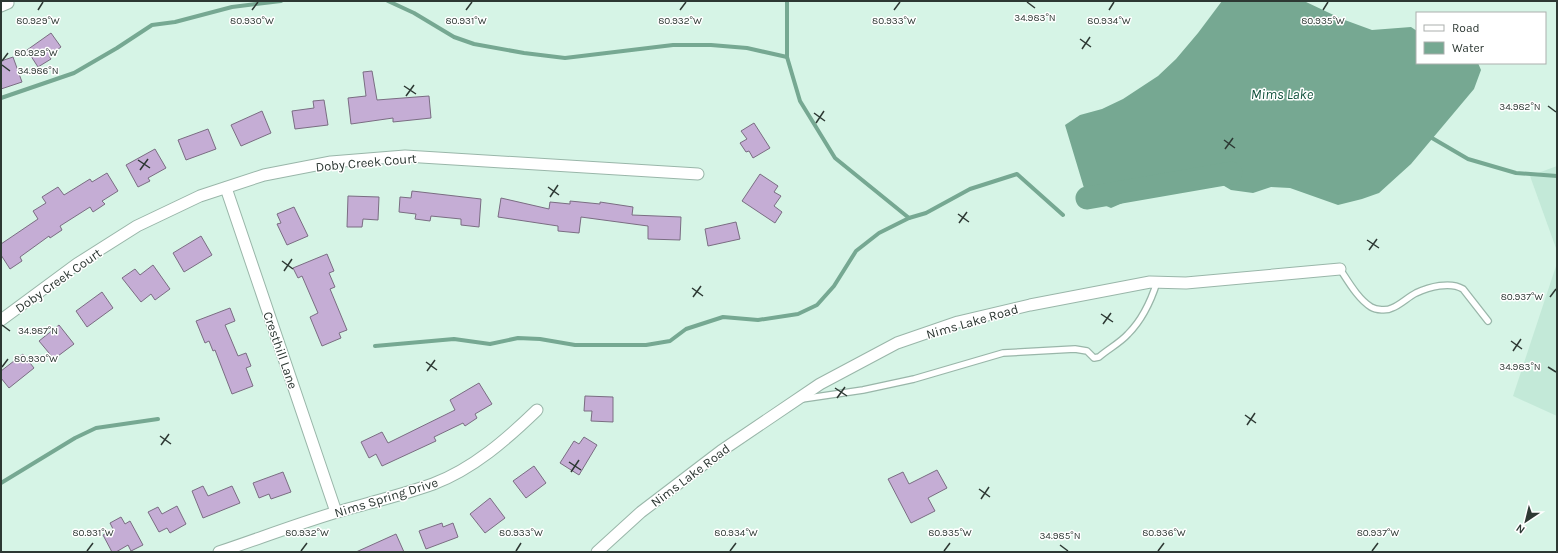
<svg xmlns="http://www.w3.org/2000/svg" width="1558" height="553" viewBox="0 0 1558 553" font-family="Karla,sans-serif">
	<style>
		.built { fill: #c3e9d8 }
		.water { fill: #76a892 }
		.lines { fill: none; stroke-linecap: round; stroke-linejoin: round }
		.stream { stroke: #76a892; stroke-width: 4 }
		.river { stroke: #76a892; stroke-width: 23 }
		.building { fill: #c5add5; stroke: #7a6d82 }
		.lane-casing { stroke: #99b6a9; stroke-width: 8 }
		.street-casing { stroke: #99b6a9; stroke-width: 13 }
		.lane { stroke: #fff; stroke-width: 5.5 }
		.street { stroke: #fff; stroke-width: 11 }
		.ticks { fill: none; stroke: #2d3833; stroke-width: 1.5 }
		.labels { text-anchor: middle; stroke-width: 3; stroke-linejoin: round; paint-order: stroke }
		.street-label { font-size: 13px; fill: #2d3833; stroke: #fff }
		.water-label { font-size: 14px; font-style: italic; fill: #11523d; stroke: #fff }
		.ticks-label { font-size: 10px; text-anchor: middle; fill: #2d3833; stroke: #fff; stroke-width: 3; stroke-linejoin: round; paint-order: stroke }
	</style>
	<rect width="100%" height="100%" fill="#d6f4e6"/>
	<g class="built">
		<path d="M 1557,166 L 1557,251 L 1530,176 Z"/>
		<path d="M 1557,263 L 1557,416 L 1513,396 Z"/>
	</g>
	<path class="water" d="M 1222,1 L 1304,1 L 1342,19 L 1372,30 L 1411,27 L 1417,31 L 1417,63 L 1478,63 L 1481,70 L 1474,89 L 1411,164 L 1379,193 L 1362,199 L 1338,205 L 1290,188 L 1271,187 L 1253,193 L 1231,190 L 1214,180 L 1183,177 L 1111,208 L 1087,198 L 1065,125 L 1080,115 L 1102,109 L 1123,99 L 1158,76 L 1176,59 L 1198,33 Z"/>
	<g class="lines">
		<g class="stream">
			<path d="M 388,1 L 414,13 L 454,37 L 474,44 L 524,53 L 565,58 L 673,45 L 711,45 L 747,48 L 787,57"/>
			<path d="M 787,1 L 787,57 L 800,101 L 835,158 L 909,218"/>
			<path d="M 1,98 L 74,73 L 117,48 L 152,25 L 175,22 L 232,7 L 281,1"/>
			<path d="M 1432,138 L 1468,159 L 1516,173 L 1557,176"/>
			<path d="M 375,346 L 454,339 L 490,344 L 518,338 L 540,339 L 575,345 L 646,345 L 670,341 L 686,329 L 723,317 L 758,320 L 798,314 L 817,305 L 834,286 L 856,251 L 879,233 L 909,218 L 926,213 L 970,189 L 1017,174 L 1063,215"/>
			<path d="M 1,483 L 75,438 L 96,428 L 158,419"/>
		</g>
		<path class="river" d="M 1087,198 L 1231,173"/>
	</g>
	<g class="building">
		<path d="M 51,33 L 61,47 L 49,56 L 51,59 L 38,67 L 27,50 Z"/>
		<path d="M 13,57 L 22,82 L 1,89 L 1,61 Z"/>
		<path d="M 372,71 L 377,100 L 429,96 L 431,118 L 393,122 L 393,118 L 351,124 L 348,98 L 366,96 L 363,72 Z"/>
		<path d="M 324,100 L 328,125 L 295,129 L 292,111 L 314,108 L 313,101 Z"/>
		<path d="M 262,111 L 271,133 L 241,146 L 231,125 Z"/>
		<path d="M 754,123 L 770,148 L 753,158 L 749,151 L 746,152 L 740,143 L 747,139 L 741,131 Z"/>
		<path d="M 208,129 L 216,149 L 186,160 L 178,140 Z"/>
		<path d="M 155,149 L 166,168 L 148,178 L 150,181 L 138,187 L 126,165 Z"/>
		<path d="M 107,173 L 118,191 L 102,201 L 105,204 L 93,212 L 90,207 L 60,226 L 62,230 L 50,238 L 49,236 L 20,257 L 22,261 L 10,269 L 1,255 L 1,244 L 38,219 L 33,211 L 46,203 L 42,197 L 58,187 L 64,195 L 90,179 L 92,182 Z"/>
		<path d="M 760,174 L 778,186 L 774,192 L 781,196 L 774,206 L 782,212 L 775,223 L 742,201 Z"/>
		<path d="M 412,191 L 481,199 L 479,227 L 461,225 L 461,219 L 431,216 L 430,221 L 415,219 L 416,214 L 399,212 L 400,197 L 411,198 Z"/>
		<path d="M 348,196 L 379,197 L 378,220 L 363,219 L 362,227 L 347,227 Z"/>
		<path d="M 501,198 L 549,209 L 550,202 L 570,204 L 570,201 L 600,204 L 600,202 L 633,207 L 632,215 L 681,217 L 680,240 L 648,239 L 648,226 L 581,217 L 579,233 L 558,231 L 558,226 L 498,217 Z"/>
		<path d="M 294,207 L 308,236 L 287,245 L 277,224 L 281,223 L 277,214 Z"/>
		<path d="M 736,222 L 740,239 L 708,246 L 705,229 Z"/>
		<path d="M 201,236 L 212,255 L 184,272 L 173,253 Z"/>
		<path d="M 327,254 L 334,271 L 329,273 L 335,287 L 330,289 L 347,330 L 339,333 L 341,338 L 322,346 L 310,317 L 318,313 L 302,276 L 298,278 L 293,268 Z"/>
		<path d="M 153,265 L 170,289 L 155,300 L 151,294 L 141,302 L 122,278 L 135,269 L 140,275 Z"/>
		<path d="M 102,292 L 113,308 L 87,327 L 76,311 Z"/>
		<path d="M 230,308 L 235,321 L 225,325 L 238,356 L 246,353 L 251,366 L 246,368 L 253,386 L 232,394 L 215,350 L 213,351 L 209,341 L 205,343 L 196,321 Z"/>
		<path d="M 59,325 L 74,344 L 54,359 L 39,341 Z"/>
		<path d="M 23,354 L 34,368 L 9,388 L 1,378 L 1,371 Z"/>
		<path d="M 479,383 L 492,404 L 475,414 L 477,418 L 465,426 L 463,423 L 434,437 L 436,441 L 382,466 L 376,454 L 369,458 L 361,442 L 382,432 L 388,443 L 455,410 L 450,400 Z"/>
		<path d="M 585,396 L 613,397 L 613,422 L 591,421 L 592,411 L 584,411 Z"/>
		<path d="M 584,437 L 597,445 L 579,475 L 560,463 L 574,441 L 579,444 Z"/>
		<path d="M 534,466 L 546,483 L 526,498 L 513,481 Z"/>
		<path d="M 937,470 L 947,488 L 928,498 L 935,511 L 911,523 L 888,479 L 903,472 L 909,484 Z"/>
		<path d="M 283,472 L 291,492 L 271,499 L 269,494 L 259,498 L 253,483 Z"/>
		<path d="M 203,486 L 208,496 L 232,486 L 240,503 L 203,518 L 192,491 Z"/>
		<path d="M 490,498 L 505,518 L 485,533 L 470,514 Z"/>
		<path d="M 177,506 L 186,524 L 170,533 L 167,528 L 159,532 L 148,512 L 158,507 L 162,514 Z"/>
		<path d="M 121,517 L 125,524 L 130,521 L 143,545 L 131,551 L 128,545 L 116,552 L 112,552 L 103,535 L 113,529 L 110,523 Z"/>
		<path d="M 442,523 L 443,527 L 453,523 L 458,537 L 426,549 L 419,531 Z"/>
		<path d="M 396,534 L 404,552 L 356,552 Z"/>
	</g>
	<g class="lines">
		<g class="lane-casing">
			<g id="lane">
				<path d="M 1340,269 C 1348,281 1358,299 1371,307 C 1376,310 1387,311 1392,308 C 1400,305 1408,297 1416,293 C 1429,287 1450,281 1463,289 L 1488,321"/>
				<path d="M 802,399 L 863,390 L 914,379 L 1003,353 L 1075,349 L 1087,351 L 1094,358 L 1099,357 C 1108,349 1120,343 1128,334 C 1142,320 1151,301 1157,282"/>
			</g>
		</g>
		<g class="street-casing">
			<g id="street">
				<path d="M 1,6 L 8,3"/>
				<path d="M 226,188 L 336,512"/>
				<path d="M 1,320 L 77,264 L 137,226 L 200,196 L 264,175 L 331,162 L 405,156 L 698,174"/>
				<path d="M 219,552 C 258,539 297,524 337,512 C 369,503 402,495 433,484 C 473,469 507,439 537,410"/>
				<path d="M 597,552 L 641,512 L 721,451 L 820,384 L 897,343 L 958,322 L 1030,305 L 1150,282 L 1186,283 L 1340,269"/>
			</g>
		</g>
		<use href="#lane" class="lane"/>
		<use href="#street" class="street"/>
	</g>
	<path class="ticks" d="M 1027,2 L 1035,8M 38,10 L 43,2M 252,10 L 258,2M 466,10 L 472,2M 680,10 L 686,2M 894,10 L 900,2M 1109,10 L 1114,2M 1323,10 L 1328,2M 1080,39 L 1091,47M 1082,49 L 1090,37M 2,61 L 8,53M 2,65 L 10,71M 404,86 L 416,94M 406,96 L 414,85M 1548,106 L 1556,112M 814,113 L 825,121M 816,123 L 824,111M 1224,140 L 1235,148M 1225,149 L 1233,138M 138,160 L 150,168M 140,170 L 148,159M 548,187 L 559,195M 550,197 L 558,185M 958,214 L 969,222M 959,223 L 967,212M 1367,240 L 1379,248M 1369,250 L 1377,239M 282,261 L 293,269M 284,271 L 292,259M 692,288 L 703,296M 693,297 L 701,286M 1550,297 L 1556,289M 1101,314 L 1113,322M 1103,324 L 1111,313M 2,325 L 10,331M 1511,341 L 1522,349M 1513,351 L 1521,339M 426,362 L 437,370M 2,367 L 8,359M 1548,367 L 1556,372M 427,371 L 435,360M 835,388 L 847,396M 837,398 L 845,387M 1245,415 L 1256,423M 1247,425 L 1255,413M 160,436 L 171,444M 161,445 L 169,434M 569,462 L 581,470M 571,472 L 579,460M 979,489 L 990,497M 981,499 L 989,487M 1060,545 L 1068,551M 87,551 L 93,543M 301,551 L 307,543M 516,551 L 521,543M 730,551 L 736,543M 944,551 L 950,543M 1158,551 L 1164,543M 1372,551 L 1378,543"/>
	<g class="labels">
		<g class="street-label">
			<text transform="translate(366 162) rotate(-5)" y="5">Doby Creek Court</text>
			<text transform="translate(58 280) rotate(-35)" y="5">Doby Creek Court</text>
			<text transform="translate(972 321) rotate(-16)" y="5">Nims Lake Road</text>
			<text transform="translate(281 350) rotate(71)" y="5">Cresthill Lane</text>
			<text transform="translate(690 475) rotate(-37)" y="5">Nims Lake Road</text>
			<text transform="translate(386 497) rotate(-17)" y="5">Nims Spring Drive</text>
		</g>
		<g class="water-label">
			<text x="1282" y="99">Mims Lake</text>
		</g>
	</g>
	<g class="ticks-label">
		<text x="1035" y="21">34.983°N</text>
		<text x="38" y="24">80.929°W</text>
		<text x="252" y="24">80.930°W</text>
		<text x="466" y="24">80.931°W</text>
		<text x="680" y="24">80.932°W</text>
		<text x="894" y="24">80.933°W</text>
		<text x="1109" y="24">80.934°W</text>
		<text x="1323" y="24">80.935°W</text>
		<text x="36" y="56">80.929°W</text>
		<text x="38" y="74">34.986°N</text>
		<text x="1520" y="110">34.982°N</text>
		<text x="1522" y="300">80.937°W</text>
		<text x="38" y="334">34.987°N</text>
		<text x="36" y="362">80.930°W</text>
		<text x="1520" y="370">34.983°N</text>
		<text x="93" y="536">80.931°W</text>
		<text x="307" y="536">80.932°W</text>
		<text x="521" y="536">80.933°W</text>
		<text x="736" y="536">80.934°W</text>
		<text x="950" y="536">80.935°W</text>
		<text x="1164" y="536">80.936°W</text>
		<text x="1378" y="536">80.937°W</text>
		<text x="1060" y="539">34.985°N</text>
	</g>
	<rect width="1558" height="553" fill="none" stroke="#2d3833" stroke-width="4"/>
	<rect x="1416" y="12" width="130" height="52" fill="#ffffff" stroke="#abafad"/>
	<rect x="1424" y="25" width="20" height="6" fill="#ffffff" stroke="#abafad"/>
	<text x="1452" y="32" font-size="12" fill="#2d3833">Road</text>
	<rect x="1424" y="42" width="20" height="12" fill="#76a892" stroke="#abafad"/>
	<text x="1452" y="52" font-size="12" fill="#2d3833">Water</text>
	<g transform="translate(1526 521) rotate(215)" stroke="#ffffff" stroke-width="3" paint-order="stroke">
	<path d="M0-3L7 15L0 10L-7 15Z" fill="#2d3833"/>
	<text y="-6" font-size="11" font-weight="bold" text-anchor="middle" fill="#2d3833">N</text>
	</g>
</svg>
